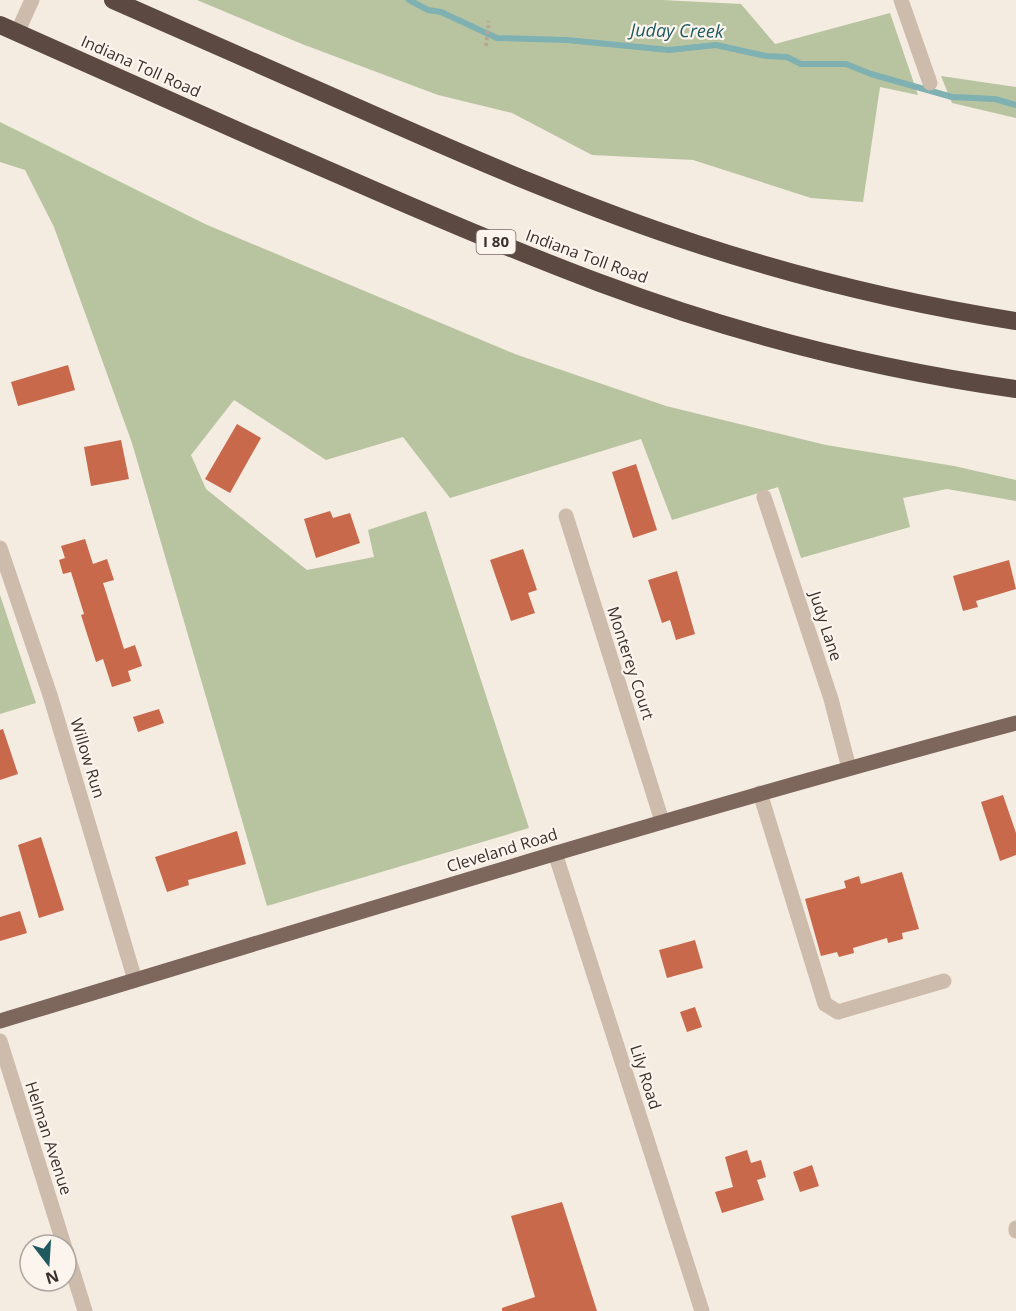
<svg xmlns="http://www.w3.org/2000/svg" width="1016" height="1311" viewBox="0 0 1016 1311" font-family="'Open Sans',sans-serif">
	<style>
		.green { fill: #b8c4a0 }
		.lines { fill: none; stroke-linecap: round; stroke-linejoin: round }
		.stream { stroke: #7fb0b2; stroke-width: 6 }
		.building { fill: #c8694b }
		.path { stroke: #b9a596; stroke-width: 4; stroke-dasharray: 3 3; stroke-linecap: butt }
		.minor { stroke: #cdbbac; stroke-width: 15 }
		.major { stroke: #7d675c; stroke-width: 15 }
		.highway { stroke: #5c4a42; stroke-width: 18 }
		.labels { text-anchor: middle; stroke-width: 4.5; stroke-linejoin: round; paint-order: stroke }
		.shield { fill: #fbf5ee; stroke: #756b66; stroke-width: 1.5 }
		.shield-label { font-size: 15px; font-weight: bold; fill: #3b302b }
		.street-label { font-size: 16px; fill: #3b302b; stroke: #fbf5ee }
		.water-label { font-size: 18px; font-style: italic; fill: #1f5a5e; stroke: #fbf5ee }
	</style>
	<rect width="100%" height="100%" fill="#f4ebe1"/>
	<g class="green">
		<path d="M 197,0 L 662,0 L 741,4 L 775,44 L 890,13 L 918,95 L 880,87 L 863,202 L 811,198 L 693,160 L 592,155 L 512,113 L 438,95 L 302,44 Z"/>
		<path d="M 941,76 L 1016,87 L 1016,118 L 952,103 Z"/>
		<path d="M 0,122 L 205,224 L 515,354 L 666,406 L 826,445 L 954,466 L 1016,480 L 1016,501 L 947,489 L 903,498 L 910,527 L 801,558 L 778,487 L 672,520 L 641,439 L 450,498 L 403,437 L 326,460 L 234,400 L 191,455 L 206,489 L 307,570 L 374,557 L 368,530 L 426,511 L 529,828 L 267,906 L 132,443 L 54,227 L 25,170 L 0,162 Z"/>
		<path d="M 0,595 L 36,703 L 0,714 Z"/>
	</g>
	<g class="lines">
		<path class="stream" d="M 409,0 L 428,10 L 441,12 L 497,38 L 567,40 L 669,50 L 716,45 L 766,56 L 787,57 L 801,64 L 846,64 L 871,74 L 952,97 L 995,99 L 1016,105"/>
	</g>
	<g class="building">
		<path d="M 68,365 L 75,390 L 18,406 L 11,382 Z"/>
		<path d="M 237,424 L 261,438 L 230,493 L 205,479 Z"/>
		<path d="M 121,440 L 129,479 L 91,486 L 84,447 Z"/>
		<path d="M 636,464 L 657,530 L 633,538 L 612,472 Z"/>
		<path d="M 330,511 L 333,518 L 350,513 L 360,543 L 316,558 L 304,519 Z"/>
		<path d="M 85,539 L 93,564 L 107,559 L 114,580 L 103,583 L 124,649 L 135,645 L 142,666 L 128,671 L 131,681 L 112,687 L 103,659 L 96,662 L 81,615 L 84,614 L 71,572 L 63,574 L 59,560 L 65,558 L 61,546 Z"/>
		<path d="M 523,549 L 537,590 L 528,593 L 535,613 L 511,621 L 490,560 Z"/>
		<path d="M 1009,560 L 1016,589 L 976,601 L 978,607 L 963,611 L 953,576 Z"/>
		<path d="M 677,571 L 695,634 L 676,640 L 670,620 L 662,623 L 648,580 Z"/>
		<path d="M 159,709 L 164,723 L 138,732 L 133,717 Z"/>
		<path d="M 3,729 L 18,774 L 0,780 L 0,730 Z"/>
		<path d="M 1003,795 L 1016,833 L 1016,855 L 1000,861 L 981,802 Z"/>
		<path d="M 237,831 L 246,864 L 188,880 L 189,885 L 167,892 L 155,857 Z"/>
		<path d="M 41,837 L 64,910 L 39,918 L 18,845 Z"/>
		<path d="M 902,872 L 919,929 L 902,933 L 903,939 L 888,943 L 887,938 L 853,948 L 854,953 L 839,957 L 837,952 L 821,956 L 805,899 L 846,888 L 844,881 L 859,876 L 861,884 Z"/>
		<path d="M 20,911 L 27,933 L 0,941 L 0,917 Z"/>
		<path d="M 695,940 L 703,968 L 667,978 L 659,950 Z"/>
		<path d="M 695,1007 L 702,1027 L 687,1032 L 680,1012 Z"/>
		<path d="M 747,1150 L 751,1163 L 761,1160 L 766,1177 L 757,1180 L 764,1200 L 722,1213 L 715,1192 L 733,1187 L 725,1157 Z"/>
		<path d="M 812,1165 L 819,1186 L 800,1192 L 793,1172 Z"/>
		<path d="M 562,1202 L 597,1311 L 502,1311 L 502,1308 L 535,1297 L 511,1216 Z"/>
	</g>
	<g class="lines">
		<path class="path" d="M 486,46 L 489,21"/>
		<g class="minor">
			<path d="M 901,0 L 930,83"/>
			<path d="M 17,33 L 32,0"/>
			<path d="M 764,497 L 831,699 L 849,768"/>
			<path d="M 566,516 L 662,821"/>
			<path d="M 0,548 L 50,695 L 135,980"/>
			<path d="M 760,793 L 825,1004 L 838,1012 L 944,981"/>
			<path d="M 555,853 L 702,1311"/>
			<path d="M 0,1041 L 64,1245"/>
			<path d="M 1016,1228 L 1016,1231"/>
			<path d="M 66,1250 L 85,1311"/>
		</g>
		<path class="major" d="M 0,1021 C 338,919 675,814 1016,723"/>
		<g class="highway">
			<path d="M 113,0 C 200,39 287,77 374,115 C 480,162 587,208 697,244 C 801,278 908,304 1016,321"/>
			<path d="M 0,25 C 118,78 235,130 353,181 C 435,217 517,252 600,283 C 734,333 874,369 1016,389"/>
		</g>
	</g>
	<g class="labels">
		<rect class="shield" x="476.5" y="230" width="39" height="24" rx="4.5"/>
		<g class="shield-label">
			<text x="496" y="247">I 80</text>
		</g>
		<g class="street-label">
			<text transform="translate(141 66) rotate(24)" y="6">Indiana Toll Road</text>
			<text transform="translate(587 256) rotate(20)" y="6">Indiana Toll Road</text>
			<text transform="translate(826 626) rotate(72)" y="6">Judy Lane</text>
			<text transform="translate(631 663) rotate(72)" y="6">Monterey Court</text>
			<text transform="translate(88 758) rotate(73)" y="6">Willow Run</text>
			<text transform="translate(502 850) rotate(-17)" y="6">Cleveland Road</text>
			<text transform="translate(646 1077) rotate(72)" y="6">Lily Road</text>
			<text transform="translate(49 1138) rotate(72)" y="6">Helman Avenue</text>
		</g>
		<g class="water-label">
			<text transform="translate(677 31) rotate(1)" y="6">Juday Creek</text>
		</g>
	</g>
	<g transform="translate(48 1263) rotate(163)"><circle r="28" fill="#fbf5ee" stroke="#aea6a0" stroke-width="1.5"/>
	<path d="M0-4.5L10 22L0 15L-10 22Z" fill="#1f5a5e"/>
	<text y="-9" font-size="16" font-weight="bold" text-anchor="middle" fill="#3b302b">N</text>
	</g>
</svg>
